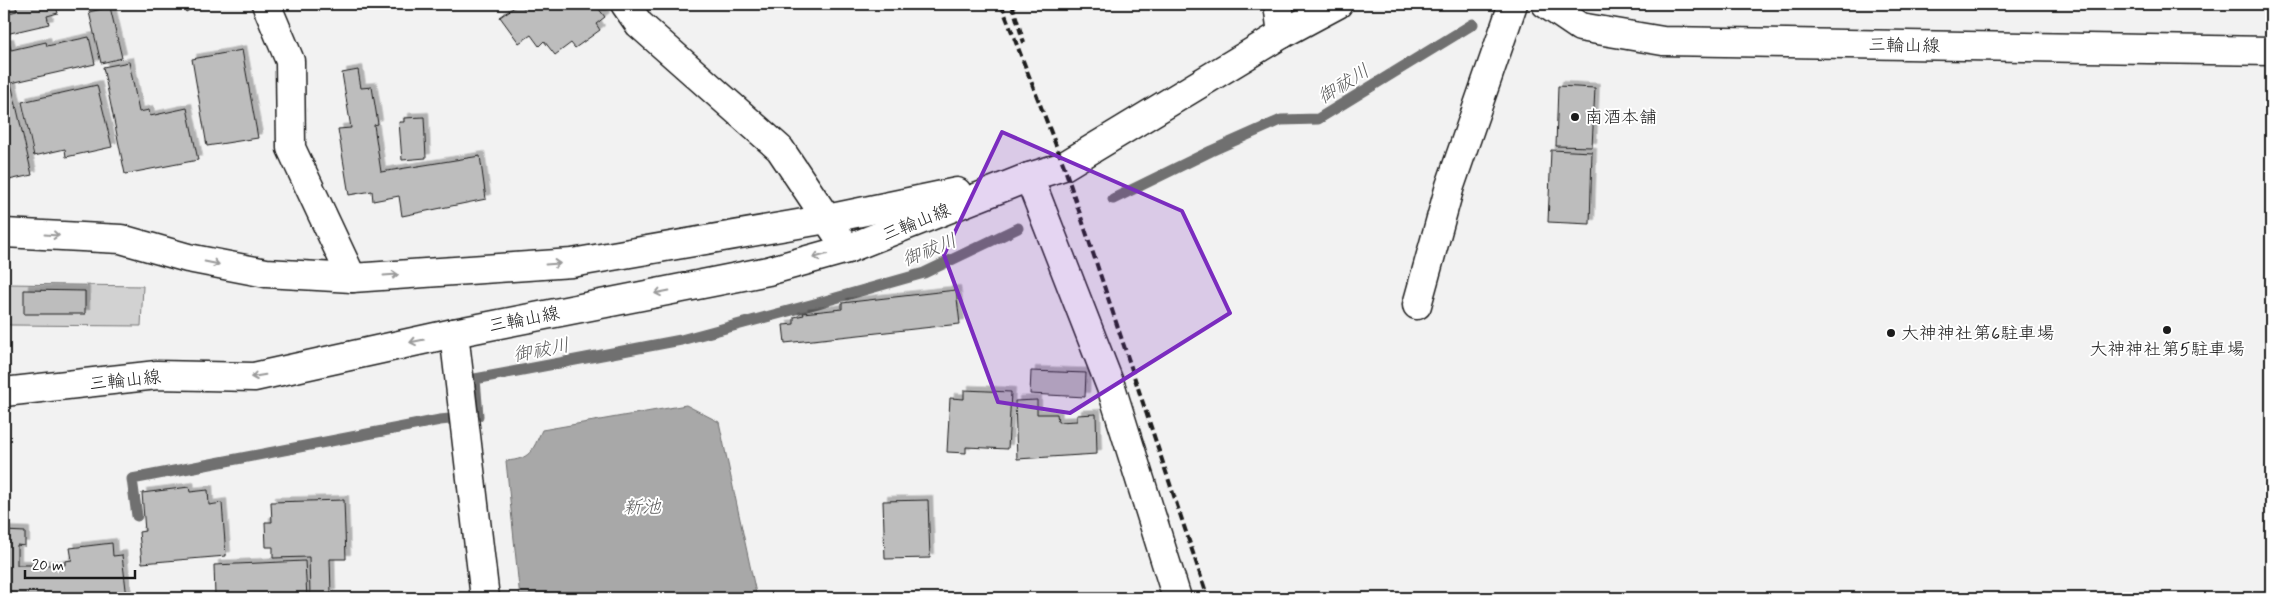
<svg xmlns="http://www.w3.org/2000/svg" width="2275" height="602" viewBox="0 0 2275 602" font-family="Mynerve,'Klee One',sans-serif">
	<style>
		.green { fill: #d2d2d2; stroke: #777 }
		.water { fill: #a8a8a8; stroke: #707070 }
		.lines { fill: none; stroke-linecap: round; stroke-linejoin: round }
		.stream { stroke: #707070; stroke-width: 11 }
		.building { fill: #bdbdbd; stroke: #1c1c1c; filter: url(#shadow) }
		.minor-casing { stroke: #1c1c1c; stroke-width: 31 }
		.major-casing { stroke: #1c1c1c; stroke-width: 31 }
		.minor { stroke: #fff; stroke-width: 28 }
		.major { stroke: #fff; stroke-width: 28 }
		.rail { stroke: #1c1c1c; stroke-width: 4; stroke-dasharray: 8 4; stroke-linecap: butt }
		.oneway { stroke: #999 }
		.marked { fill: #7b2cbf; fill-opacity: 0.2; stroke: #7b2cbf; stroke-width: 4; stroke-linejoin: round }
		.poi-dot { fill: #1c1c1c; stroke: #fff; stroke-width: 2 }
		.labels { text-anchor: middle; stroke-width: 4; stroke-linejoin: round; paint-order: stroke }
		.street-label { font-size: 18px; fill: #1c1c1c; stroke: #fff }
		.poi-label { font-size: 18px; fill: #1c1c1c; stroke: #fff; text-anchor: start }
		.water-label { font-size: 19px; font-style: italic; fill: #5b5b5b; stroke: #fff }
	</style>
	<defs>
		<filter id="shadow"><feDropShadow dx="4.5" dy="-4.5" stdDeviation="0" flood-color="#0004"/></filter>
	</defs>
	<rect width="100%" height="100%" fill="#f2f2f2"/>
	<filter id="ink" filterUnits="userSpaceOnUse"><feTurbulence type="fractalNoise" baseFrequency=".02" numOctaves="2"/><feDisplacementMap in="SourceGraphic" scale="10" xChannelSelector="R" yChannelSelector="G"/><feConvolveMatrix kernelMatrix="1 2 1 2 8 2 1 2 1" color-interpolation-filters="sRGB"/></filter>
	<g filter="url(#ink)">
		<path class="green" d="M 8,284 L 143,286 L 141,326 L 10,325 L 4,322 L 4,286 Z"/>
		<path class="water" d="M 686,405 L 719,422 L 757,598 L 520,598 L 506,461 C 531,459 532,451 542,430 Z"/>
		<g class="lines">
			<g class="stream">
				<path d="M 1113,199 L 1211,151 L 1281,120 L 1318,119 L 1473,24"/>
				<path d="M 137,516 L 132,479 L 440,420 L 478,416 L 475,379 L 681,340 L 818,303 L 924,273 L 1018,228"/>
			</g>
		</g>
		<g class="building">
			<path d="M 15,4 L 64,4 L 64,5 L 56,7 L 58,13 L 47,16 L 49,24 L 6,34 L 4,14 L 17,11 Z"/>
			<path d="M 181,4 L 200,4 L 186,12 Z"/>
			<path d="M 519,4 L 524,8 L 530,4 L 545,4 L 549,9 L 557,4 L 595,4 L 605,17 L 596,24 L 600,30 L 575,48 L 571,43 L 555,55 L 544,41 L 539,46 L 531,35 L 519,43 L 500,17 Z"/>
			<path d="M 110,7 L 122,58 L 101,63 L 89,12 Z"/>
			<path d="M 89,37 L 95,64 L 11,83 L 32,175 L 4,181 L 4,44 L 9,43 L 11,50 L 46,42 L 47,46 Z"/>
			<path d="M 242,50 L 258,138 L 207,146 L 192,59 Z"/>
			<path d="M 129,62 L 139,112 L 149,110 L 150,116 L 187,108 L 198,160 L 125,174 L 103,67 Z"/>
			<path d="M 358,70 L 361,88 L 372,87 L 378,124 L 374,125 L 381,172 L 480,156 L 486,199 L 402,216 L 399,196 L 373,201 L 372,191 L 349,195 L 338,129 L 351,128 L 342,73 Z"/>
			<path d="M 97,85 L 112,147 L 66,157 L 65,149 L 34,156 L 22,102 Z"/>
			<path d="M 1558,86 L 1595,88 L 1592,147 L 1556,146 Z"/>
			<path d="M 424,117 L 426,158 L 402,160 L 399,122 L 404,122 L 404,118 Z"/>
			<path d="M 1551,150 L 1592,152 L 1590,224 L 1548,222 Z"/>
			<path d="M 24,290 L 85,291 L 85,314 L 24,314 Z"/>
			<path d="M 956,290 L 960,324 L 785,343 L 783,325 L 794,324 L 794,317 L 804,315 L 803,313 L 842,309 L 842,303 Z"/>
			<path d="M 1031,371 L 1086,373 L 1085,397 L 1030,394 Z"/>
			<path d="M 964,390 L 1011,392 L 1008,449 L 966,447 L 966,453 L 947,452 L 950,398 L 964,399 Z"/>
			<path d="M 1037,400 L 1037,414 L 1057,414 L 1058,422 L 1077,421 L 1077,415 L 1096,414 L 1097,454 L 1017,459 L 1015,401 Z"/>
			<path d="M 189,487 L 190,492 L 208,490 L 209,505 L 222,503 L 226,556 L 142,563 L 139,532 L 145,531 L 142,493 Z"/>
			<path d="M 344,500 L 346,559 L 330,559 L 331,594 L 310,594 L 309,557 L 273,558 L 273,547 L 266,547 L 265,522 L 272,522 L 271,502 Z"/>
			<path d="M 928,500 L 930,558 L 885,559 L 883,501 Z"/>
			<path d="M 4,531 L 25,532 L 25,546 L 17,545 L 17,565 L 65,565 L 65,561 L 72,560 L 70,548 L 112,543 L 113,556 L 122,555 L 127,598 L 4,598 Z"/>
			<path d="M 305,561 L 307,598 L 266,598 L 266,594 L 215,596 L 214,565 Z"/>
		</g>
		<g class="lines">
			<g class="minor-casing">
				<g id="minor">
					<path d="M 266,4 L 290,61 L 291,148 L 352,278"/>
					<path d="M 625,4 L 639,24 L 780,149 L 847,249"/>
					<path d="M 1278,4 L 1282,34"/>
					<path d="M 1029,177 L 1112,390 L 1177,598"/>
					<path d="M 1417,305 L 1450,186 L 1513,4"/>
					<path d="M 454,333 L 485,598"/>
				</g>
			</g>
			<g class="major-casing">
				<g id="major">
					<path d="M 1546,4 L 1580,27 L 1663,41 L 2271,51"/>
					<path d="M 4,233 L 121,239 L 188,258 L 266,273 L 352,278 L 572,263 L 827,219 L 957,192"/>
					<path d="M 4,392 L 157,375 L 254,377 L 454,333 L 768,271 L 847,249 L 1029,177 L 1064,166 L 1282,34 L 1338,4"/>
				</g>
			</g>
			<use href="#minor" class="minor"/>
			<use href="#major" class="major"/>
			<g class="rail">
				<path d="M 1001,4 L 1064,166 L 1208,598"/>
				<path d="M 1012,4 L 1024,43"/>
			</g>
		</g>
		<defs><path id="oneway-shaft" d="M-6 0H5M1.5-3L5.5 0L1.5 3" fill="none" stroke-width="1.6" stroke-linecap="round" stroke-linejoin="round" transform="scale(1.25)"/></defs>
		<g class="oneway">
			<use href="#oneway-shaft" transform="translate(52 235) rotate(4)"/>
			<use href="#oneway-shaft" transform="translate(820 256) rotate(164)"/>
			<use href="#oneway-shaft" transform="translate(212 263) rotate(11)"/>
			<use href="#oneway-shaft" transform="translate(553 264) rotate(-4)"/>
			<use href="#oneway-shaft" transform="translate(391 275) rotate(-4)"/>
			<use href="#oneway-shaft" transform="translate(662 292) rotate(169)"/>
			<use href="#oneway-shaft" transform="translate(417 341) rotate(168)"/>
			<use href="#oneway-shaft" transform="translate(258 376) rotate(171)"/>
		</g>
	</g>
	<path class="marked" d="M 1002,132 L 1182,211 L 1230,313 L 1070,413 L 998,402 L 944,255 Z"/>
	<g class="poi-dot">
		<circle cx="1575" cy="117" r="5"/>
		<circle cx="2167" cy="330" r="5"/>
		<circle cx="1891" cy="333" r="5"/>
	</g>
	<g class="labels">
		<g class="street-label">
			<text transform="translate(1904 45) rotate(1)" y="6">三輪山線</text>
			<text transform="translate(916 222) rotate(-22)" y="6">三輪山線</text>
			<text transform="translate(524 319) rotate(-11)" y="6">三輪山線</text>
			<text transform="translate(125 380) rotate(-6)" y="6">三輪山線</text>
		</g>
		<g class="poi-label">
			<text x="1585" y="123">南酒本舗</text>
			<text x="1901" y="339">大神神社第6駐車場</text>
			<text x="2167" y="355" text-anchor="middle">大神神社第5駐車場</text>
		</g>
		<g class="water-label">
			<text transform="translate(1343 83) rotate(-32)" y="7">御祓川</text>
			<text transform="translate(929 249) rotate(-22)" y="7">御祓川</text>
			<text transform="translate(541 349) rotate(-11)" y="7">御祓川</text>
			<text x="642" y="513">新池</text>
		</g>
	</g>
	<rect width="2275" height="602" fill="none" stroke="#fff" stroke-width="20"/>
	<rect x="10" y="10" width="2255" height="582" fill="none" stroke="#1c1c1c" stroke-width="2" filter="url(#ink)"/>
	<path d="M25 570v8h110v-8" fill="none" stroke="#1c1c1c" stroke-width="2.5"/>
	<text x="32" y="570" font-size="15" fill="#1c1c1c" stroke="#ffffff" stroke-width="4" paint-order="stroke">20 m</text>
</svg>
